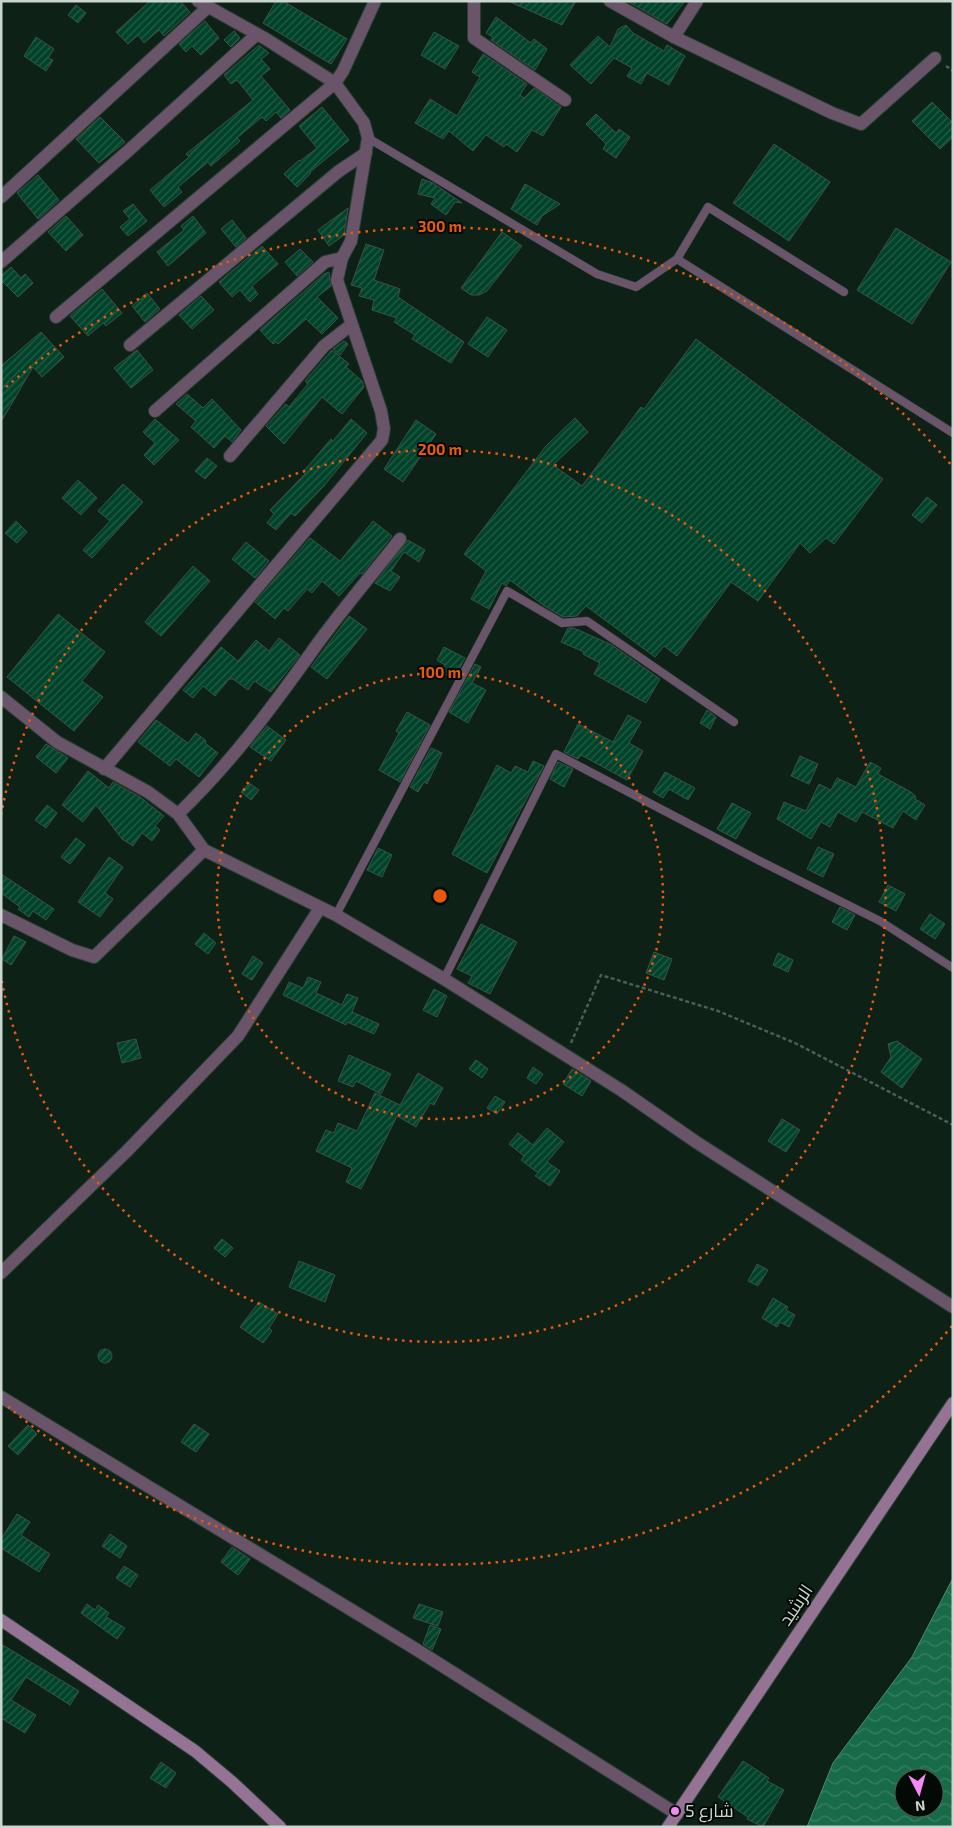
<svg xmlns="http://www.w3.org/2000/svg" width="954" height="1828" viewBox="0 0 954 1828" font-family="'Exo 2',Cairo,sans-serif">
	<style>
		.water { fill: url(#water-waves); stroke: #4d8b70; fill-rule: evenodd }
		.building { fill: url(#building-hatch); stroke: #3c5145 }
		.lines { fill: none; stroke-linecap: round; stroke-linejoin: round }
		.service-casing { stroke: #2b3e34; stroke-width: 9 }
		.minor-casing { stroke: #2b3e34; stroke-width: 14 }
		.secondary-casing { stroke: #2b3e34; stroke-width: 14 }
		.path { stroke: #4c5d54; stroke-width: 2.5; stroke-dasharray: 4 2.5; stroke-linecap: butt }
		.service { stroke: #695469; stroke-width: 8 }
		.minor { stroke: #695469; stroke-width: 12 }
		.secondary { stroke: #957395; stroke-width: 12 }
		.ring { fill: none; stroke: #e8590c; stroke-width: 2.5; stroke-dasharray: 2.5 5 }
		.poi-dot { fill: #f18af4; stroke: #030905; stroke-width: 2 }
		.labels { text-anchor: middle; stroke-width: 4; stroke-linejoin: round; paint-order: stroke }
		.street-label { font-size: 18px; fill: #c9d5ce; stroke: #030905 }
		.poi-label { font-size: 18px; fill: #c9d5ce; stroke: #030905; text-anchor: start }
		.centre { fill: #e8590c; stroke: #030905; stroke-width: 2.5 }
		.ring-label { font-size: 15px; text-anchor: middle; font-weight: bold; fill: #e8590c; stroke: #030905; stroke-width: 4; stroke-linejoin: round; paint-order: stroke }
	</style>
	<defs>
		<pattern id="water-waves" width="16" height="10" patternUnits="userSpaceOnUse" patternTransform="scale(1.25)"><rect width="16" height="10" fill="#186b48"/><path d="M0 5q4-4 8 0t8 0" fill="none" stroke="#387f61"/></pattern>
		<pattern id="building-hatch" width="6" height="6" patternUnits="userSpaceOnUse" patternTransform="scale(1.25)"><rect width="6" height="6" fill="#00432a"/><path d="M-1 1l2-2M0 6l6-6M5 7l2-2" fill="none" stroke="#245d48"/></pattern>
	</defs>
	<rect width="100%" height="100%" fill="#0d2117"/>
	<path class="water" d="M 953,1578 L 953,1827 L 807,1827 L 833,1763 L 912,1657 ZM 904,1778 L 934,1778 L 934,1808 L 904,1808 Z"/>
	<g class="building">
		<path d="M 150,1 L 180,1 L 190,12 L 164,36 L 159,30 L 144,43 L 138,35 L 128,44 L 116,32 Z"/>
		<path d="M 276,1 L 283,1 L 347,39 L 331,64 L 263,23 Z"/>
		<path d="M 508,1 L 576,1 L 562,25 Z"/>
		<path d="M 627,1 L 685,1 L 667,24 Z"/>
		<path d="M 76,5 L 86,13 L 78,23 L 68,15 Z"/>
		<path d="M 496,17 L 531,43 L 534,39 L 547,49 L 535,70 L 491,40 L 493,37 L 486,33 Z"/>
		<path d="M 205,21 L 219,38 L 201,55 L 192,46 L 186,52 L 179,44 Z"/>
		<path d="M 626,25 L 633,33 L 664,51 L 667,45 L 685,56 L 669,85 L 647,73 L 641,84 L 627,76 L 632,68 L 614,58 L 591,84 L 570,65 L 598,36 L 610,47 L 618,29 Z"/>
		<path d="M 234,31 L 240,38 L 231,47 L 224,40 Z"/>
		<path d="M 434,32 L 459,46 L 445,69 L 421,55 Z"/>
		<path d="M 36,37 L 54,49 L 48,58 L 53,60 L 46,71 L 24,56 Z"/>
		<path d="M 259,45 L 269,53 L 261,59 L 270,69 L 261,76 L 290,110 L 281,118 L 276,112 L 266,121 L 262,117 L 237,138 L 240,141 L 211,166 L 208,162 L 178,187 L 182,192 L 164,207 L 150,190 L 189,157 L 186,154 L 253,100 L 237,80 L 231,84 L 224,75 Z"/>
		<path d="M 483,54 L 527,84 L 520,95 L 524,98 L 534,88 L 561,107 L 543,136 L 532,130 L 517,152 L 506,144 L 504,147 L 486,135 L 473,151 L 449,131 L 443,139 L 415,123 L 430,99 L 457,116 L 480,77 L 472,72 Z"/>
		<path d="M 932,102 L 953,123 L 953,137 L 940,149 L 912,121 Z"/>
		<path d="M 322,107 L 349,140 L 310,172 L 311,173 L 297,187 L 284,174 L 299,160 L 300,161 L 317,148 L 299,126 Z"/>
		<path d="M 596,114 L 616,133 L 619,129 L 630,137 L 616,158 L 603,149 L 606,144 L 586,124 Z"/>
		<path d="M 100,117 L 125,142 L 99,163 L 76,139 Z"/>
		<path d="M 774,144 L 830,182 L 789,241 L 733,203 Z"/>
		<path d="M 38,175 L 59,200 L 38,219 L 17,193 Z"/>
		<path d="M 422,179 L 433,183 L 462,203 L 455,202 L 446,215 L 431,204 L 435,198 L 418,194 Z"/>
		<path d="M 525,184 L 560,204 L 542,216 L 537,225 L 511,209 Z"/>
		<path d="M 133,204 L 147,221 L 128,236 L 120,227 L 130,219 L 123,211 Z"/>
		<path d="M 348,208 L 344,235 L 329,246 L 318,230 Z"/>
		<path d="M 66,216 L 83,235 L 66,251 L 48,232 Z"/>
		<path d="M 193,216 L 206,233 L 168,266 L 157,252 L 184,230 L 181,226 Z"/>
		<path d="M 232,220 L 246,238 L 236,247 L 221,229 Z"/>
		<path d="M 896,228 L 951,262 L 912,324 L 857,290 Z"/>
		<path d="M 502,232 L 522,246 L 487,291 L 479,295 L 471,295 L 461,288 Z"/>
		<path d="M 366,244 L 384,250 L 374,280 L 400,289 L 398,297 L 464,342 L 451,363 L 412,339 L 415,335 L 394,322 L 397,318 L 372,310 L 374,300 L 359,296 L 362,288 L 351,285 Z"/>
		<path d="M 262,246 L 278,264 L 252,286 L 258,294 L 250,302 L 240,290 L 232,297 L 219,282 Z"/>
		<path d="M 300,249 L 313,262 L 297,276 L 285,262 Z"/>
		<path d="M 11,267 L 21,278 L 25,274 L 33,283 L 18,297 L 1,280 L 1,276 Z"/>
		<path d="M 329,272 L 331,286 L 317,297 L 338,318 L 322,334 L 306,319 L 278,344 L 276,342 L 273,344 L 260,330 L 324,274 Z"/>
		<path d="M 102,289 L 122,313 L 106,326 L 103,323 L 88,336 L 70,316 Z"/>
		<path d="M 147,293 L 160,309 L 145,322 L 132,306 Z"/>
		<path d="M 201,296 L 214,310 L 192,329 L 179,315 Z"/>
		<path d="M 487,317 L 507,330 L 488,357 L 468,344 Z"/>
		<path d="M 41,332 L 64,357 L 42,377 L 33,367 L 1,422 L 1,366 Z"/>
		<path d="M 696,339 L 883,479 L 834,544 L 826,538 L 810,553 L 800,543 L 758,601 L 731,582 L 677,656 L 664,646 L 655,657 L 586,606 L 577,616 L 563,617 L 543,605 L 510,580 L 506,586 L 502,583 L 489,609 L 471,599 L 486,571 L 464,554 L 546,446 L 575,418 L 588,432 L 553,465 L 582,486 L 641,407 L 644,409 Z"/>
		<path d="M 344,341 L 348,344 L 340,355 L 333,349 Z"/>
		<path d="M 137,350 L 153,370 L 131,388 L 114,368 Z"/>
		<path d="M 332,350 L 349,364 L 346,367 L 362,381 L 364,387 L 342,414 L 322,397 L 284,444 L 266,426 L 286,404 L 289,407 L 308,384 L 305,381 Z"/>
		<path d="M 187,394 L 203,408 L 212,399 L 241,430 L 232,442 L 225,436 L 214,448 L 191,427 L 196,421 L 176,404 Z"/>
		<path d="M 155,419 L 179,440 L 154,465 L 144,455 L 155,443 L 143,432 Z"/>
		<path d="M 351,419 L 367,433 L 323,487 L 295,516 L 291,513 L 276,530 L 267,523 L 274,514 L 270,510 L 305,474 L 303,472 L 331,439 L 333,441 Z"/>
		<path d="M 416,420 L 436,434 L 403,482 L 384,469 Z"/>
		<path d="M 207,458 L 217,466 L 205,479 L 195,471 Z"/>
		<path d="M 78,480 L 97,498 L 81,515 L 62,498 Z"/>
		<path d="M 123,484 L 143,502 L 92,558 L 83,550 L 110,521 L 98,511 Z"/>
		<path d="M 927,497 L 937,505 L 922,523 L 912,515 Z"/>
		<path d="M 16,521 L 27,532 L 17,543 L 5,533 Z"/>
		<path d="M 373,521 L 392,536 L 362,574 L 360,573 L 339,596 L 322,581 L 312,593 L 307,589 L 288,611 L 284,608 L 275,619 L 255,602 L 310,538 L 340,561 Z"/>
		<path d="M 408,540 L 425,550 L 419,562 L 404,552 L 391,571 L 400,577 L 390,591 L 375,583 Z"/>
		<path d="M 246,542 L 269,561 L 255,578 L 232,559 Z"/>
		<path d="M 193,566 L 210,581 L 161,636 L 145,622 Z"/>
		<path d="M 58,614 L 105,652 L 82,681 L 103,697 L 74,731 L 7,677 Z"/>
		<path d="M 349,616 L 367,629 L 327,679 L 311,667 Z"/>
		<path d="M 568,628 L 574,628 L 612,645 L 660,679 L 646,703 L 594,674 L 600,663 L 583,654 L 584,652 L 561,642 Z"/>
		<path d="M 279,638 L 300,655 L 271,692 L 254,681 L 248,690 L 233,679 L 229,679 L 215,696 L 203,686 L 193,698 L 183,690 L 221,647 L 238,661 L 256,640 L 269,651 Z"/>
		<path d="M 444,647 L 465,658 L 454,679 L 441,672 L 445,665 L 437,660 Z"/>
		<path d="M 475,664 L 481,667 L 472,683 L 486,690 L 468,723 L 449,712 Z"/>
		<path d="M 707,710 L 716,717 L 710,729 L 700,723 Z"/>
		<path d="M 407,712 L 430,725 L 400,782 L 379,770 L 399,733 L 396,731 Z"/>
		<path d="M 628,715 L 641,722 L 629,743 L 643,751 L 627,780 L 581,755 L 578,759 L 564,752 L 578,724 L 613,742 Z"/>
		<path d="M 156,720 L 188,743 L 196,733 L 206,741 L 205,743 L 218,753 L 199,777 L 176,759 L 170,766 L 138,742 Z"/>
		<path d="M 267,726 L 286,740 L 271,761 L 250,747 Z"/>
		<path d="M 46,744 L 68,758 L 56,773 L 36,757 Z"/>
		<path d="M 431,748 L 442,753 L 427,784 L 424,782 L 418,792 L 410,787 Z"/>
		<path d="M 800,756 L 818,764 L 809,784 L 791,776 Z"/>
		<path d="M 533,761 L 544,766 L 487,873 L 452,854 L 497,765 L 511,773 L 515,766 L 528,772 Z"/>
		<path d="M 558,762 L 573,769 L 564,787 L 550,779 Z"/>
		<path d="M 870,762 L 881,768 L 878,774 L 911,792 L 916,797 L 915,799 L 925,805 L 916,820 L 903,811 L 893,828 L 862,812 L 856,822 L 838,812 L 830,827 L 821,822 L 811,839 L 777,819 L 784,802 L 806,811 L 819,784 L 831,790 L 837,778 L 856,787 Z"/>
		<path d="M 88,771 L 109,788 L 113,782 L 140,797 L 164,816 L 155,826 L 160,830 L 152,841 L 142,833 L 133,846 L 122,839 L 96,805 L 83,822 L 62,805 Z"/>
		<path d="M 665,772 L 695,788 L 688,800 L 669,789 L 663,798 L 653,792 Z"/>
		<path d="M 249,783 L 259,790 L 251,800 L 241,792 Z"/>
		<path d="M 732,803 L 751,813 L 736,839 L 717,829 Z"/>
		<path d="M 47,805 L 57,813 L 46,828 L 35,820 Z"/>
		<path d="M 76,838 L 85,845 L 70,864 L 61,857 Z"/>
		<path d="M 818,847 L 834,854 L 823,877 L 807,869 Z"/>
		<path d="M 378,848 L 392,855 L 382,877 L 367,870 Z"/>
		<path d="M 109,857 L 123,867 L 105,893 L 113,899 L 100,917 L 78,902 Z"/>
		<path d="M 1,874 L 54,909 L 46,920 L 33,911 L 29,917 L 18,909 L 20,907 L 1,893 Z"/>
		<path d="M 888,885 L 905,894 L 896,911 L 879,902 Z"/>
		<path d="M 840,907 L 855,915 L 847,930 L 832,922 Z"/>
		<path d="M 930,914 L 945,924 L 935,939 L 920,929 Z"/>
		<path d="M 481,924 L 517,942 L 490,994 L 468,983 L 472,976 L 457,969 Z"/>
		<path d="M 204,933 L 216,943 L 208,954 L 195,944 Z"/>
		<path d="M 14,936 L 26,942 L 11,965 L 2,959 Z"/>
		<path d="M 654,952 L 672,959 L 664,980 L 646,973 Z"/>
		<path d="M 778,953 L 793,960 L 788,972 L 773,965 Z"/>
		<path d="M 253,956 L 263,963 L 252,980 L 242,974 Z"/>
		<path d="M 308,977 L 321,982 L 316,993 L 342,1005 L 347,994 L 358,998 L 352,1012 L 379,1024 L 374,1034 L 347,1022 L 346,1025 L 283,995 L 289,982 L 303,988 Z"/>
		<path d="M 434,989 L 447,996 L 437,1017 L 423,1010 Z"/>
		<path d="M 136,1039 L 141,1058 L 122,1063 L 117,1043 Z"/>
		<path d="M 897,1041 L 922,1059 L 902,1088 L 881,1072 L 891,1057 L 888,1044 Z"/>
		<path d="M 349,1055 L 391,1074 L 381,1094 L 356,1081 L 353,1087 L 338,1081 Z"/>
		<path d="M 476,1060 L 488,1069 L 482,1078 L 469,1069 Z"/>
		<path d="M 533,1067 L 543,1074 L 536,1084 L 527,1078 Z"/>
		<path d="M 572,1069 L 591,1081 L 582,1096 L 563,1084 Z"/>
		<path d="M 418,1073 L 443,1088 L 434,1105 L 430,1103 L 416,1127 L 397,1116 L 361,1189 L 346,1182 L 352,1168 L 316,1151 L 326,1130 L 334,1133 L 338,1123 L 357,1131 L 375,1093 L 400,1105 Z"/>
		<path d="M 495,1096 L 505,1102 L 497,1114 L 487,1108 Z"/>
		<path d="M 782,1119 L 800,1130 L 786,1152 L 768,1141 Z"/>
		<path d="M 547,1128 L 564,1142 L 547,1162 L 560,1171 L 550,1186 L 535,1176 L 538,1173 L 521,1160 L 524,1156 L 509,1144 L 518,1133 L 533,1145 Z"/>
		<path d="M 222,1239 L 233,1248 L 225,1257 L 214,1248 Z"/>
		<path d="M 299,1261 L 335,1275 L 325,1302 L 289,1287 Z"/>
		<path d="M 757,1264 L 768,1270 L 758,1286 L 748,1281 Z"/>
		<path d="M 773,1298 L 788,1307 L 786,1310 L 795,1315 L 789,1327 L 780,1322 L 777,1327 L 762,1318 Z"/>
		<path d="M 259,1302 L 278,1314 L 269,1328 L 272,1331 L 263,1343 L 240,1327 Z"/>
		<circle cx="105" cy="1356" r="7"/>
		<path d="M 194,1424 L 209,1434 L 196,1452 L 181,1442 Z"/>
		<path d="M 28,1425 L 37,1434 L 18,1455 L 8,1446 Z"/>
		<path d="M 17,1514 L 30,1522 L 21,1535 L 50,1554 L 39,1572 L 1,1548 L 1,1539 Z"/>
		<path d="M 110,1534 L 127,1546 L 120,1558 L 102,1546 Z"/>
		<path d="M 232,1547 L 250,1559 L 238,1575 L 221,1562 Z"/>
		<path d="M 124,1566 L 138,1575 L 130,1587 L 116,1578 Z"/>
		<path d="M 87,1604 L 95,1610 L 98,1605 L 109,1613 L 106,1617 L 125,1628 L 117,1639 L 81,1613 Z"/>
		<path d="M 419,1604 L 443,1612 L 438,1626 L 413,1618 Z"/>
		<path d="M 430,1625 L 441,1629 L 432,1650 L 423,1644 Z"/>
		<path d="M 1,1644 L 79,1691 L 70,1705 L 26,1677 L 11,1700 L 36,1715 L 25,1733 L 1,1718 Z"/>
		<path d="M 743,1761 L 769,1778 L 767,1781 L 784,1790 L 763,1827 L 747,1819 L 748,1817 L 718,1797 Z"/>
		<path d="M 161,1762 L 176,1773 L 166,1788 L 150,1778 Z"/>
	</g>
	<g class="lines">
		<g class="service-casing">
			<g id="service">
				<path d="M 368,138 L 597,274 L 636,287 L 677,259 L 953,433"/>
				<path d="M 677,259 L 708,207 L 844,292"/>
				<path d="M 336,915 L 507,591 L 562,623 L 587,621 L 734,722"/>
				<path d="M 444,979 L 556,754 L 758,860 L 880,921 L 953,968"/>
			</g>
		</g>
		<g class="minor-casing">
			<g id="minor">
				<path d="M 474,1 L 474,38 L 565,100"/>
				<path d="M 610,1 L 674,37 L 832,113 L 861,124 L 935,58"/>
				<path d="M 674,37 L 697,1"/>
				<path d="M 1,197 L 208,7"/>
				<path d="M 1,262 L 128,151 L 256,35"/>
				<path d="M 56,317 L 335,83 L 343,71 L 375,1"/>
				<path d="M 130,345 L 339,171 L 366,153"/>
				<path d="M 155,411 L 325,262 L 342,258"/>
				<path d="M 230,456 L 324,346 L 351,325"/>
				<path d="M 1,697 L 57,742 L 148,792 L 178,814 L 204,850"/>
				<path d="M 104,769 L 382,440 L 384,429 L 381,411 L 337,280 L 342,258 L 351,241 L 368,138 L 364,123 L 335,83 L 266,39 L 198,1"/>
				<path d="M 178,814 C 231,763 270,710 313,650 C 340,612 371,576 400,539"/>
				<path d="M 1,915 L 72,950 L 94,957 L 204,850 L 336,915 L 444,979 L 621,1090 L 696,1142 L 953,1307"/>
				<path d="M 1,1273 L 127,1151 L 238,1036 L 320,908"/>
				<path d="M 1,1397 L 414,1648 L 677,1814"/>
			</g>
		</g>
		<g class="secondary-casing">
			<g id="secondary">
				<path d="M 1,1620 L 195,1751 L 232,1782 L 280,1827"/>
				<path d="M 668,1827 L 953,1403"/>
			</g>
		</g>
		<g class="path">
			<path d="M 946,66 L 953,71"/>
			<path d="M 571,1043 L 601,975 L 718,1011 L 795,1043 L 953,1125"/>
		</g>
		<use href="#service" class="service"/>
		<use href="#minor" class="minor"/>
		<use href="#secondary" class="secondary"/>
	</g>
	<g class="ring">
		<circle cx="440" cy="896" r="223"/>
		<path d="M1 815A446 446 0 1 1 1 977"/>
		<path d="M952 1326A669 669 0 0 1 6 1405M6 387A669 669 0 0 1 952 466"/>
	</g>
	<circle class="poi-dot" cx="675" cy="1811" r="5"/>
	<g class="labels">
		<g class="street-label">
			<text transform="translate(796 1605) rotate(-56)" y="6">الرشيد</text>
		</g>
		<g class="poi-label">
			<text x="685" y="1817">شارع 5</text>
		</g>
	</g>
	<circle cx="440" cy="896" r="8" class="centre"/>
	<g class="ring-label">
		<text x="440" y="232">300 m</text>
		<text x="440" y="455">200 m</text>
		<text x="440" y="678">100 m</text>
	</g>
	<rect width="954" height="1828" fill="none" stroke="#c9d5ce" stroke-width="5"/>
	<g transform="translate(919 1793) rotate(174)"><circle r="24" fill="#030905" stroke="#525b55"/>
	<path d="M0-4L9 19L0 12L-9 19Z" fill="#f18af4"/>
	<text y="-8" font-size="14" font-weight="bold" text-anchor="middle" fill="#c9d5ce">N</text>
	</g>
</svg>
